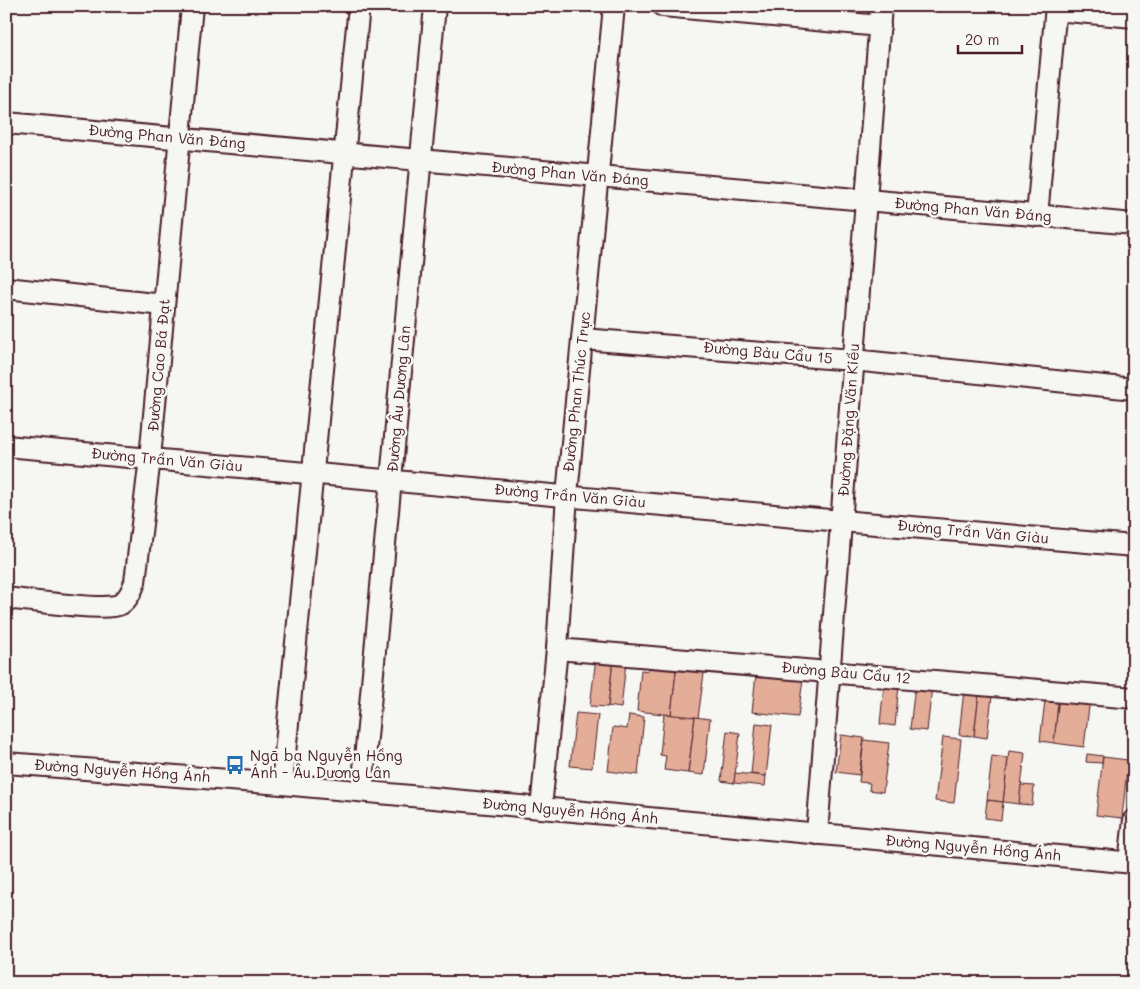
<svg xmlns="http://www.w3.org/2000/svg" width="1140" height="989" viewBox="0 0 1140 989" font-family="Mali,sans-serif">
	<style>
		.building { fill: #e3ad97; stroke: #4a1f2b }
		.lines { fill: none; stroke-linecap: round; stroke-linejoin: round }
		.minor-casing { stroke: #4a1f2b; stroke-width: 24 }
		.minor { stroke: #f6f6f2; stroke-width: 20 }
		.labels { text-anchor: middle; stroke-width: 5; stroke-linejoin: round; paint-order: stroke }
		.street-label { font-size: 15px; fill: #4a1f2b; stroke: #f6f6f2 }
		.poi-label { font-size: 15px; fill: #4a1f2b; stroke: #f6f6f2; text-anchor: start }
	</style>
	<rect width="100%" height="100%" fill="#f6f6f2"/>
	<filter id="ink" filterUnits="userSpaceOnUse"><feTurbulence type="fractalNoise" baseFrequency=".02" numOctaves="2"/><feDisplacementMap in="SourceGraphic" scale="10" xChannelSelector="R" yChannelSelector="G"/><feConvolveMatrix kernelMatrix="1 2 1 2 8 2 1 2 1" color-interpolation-filters="sRGB"/></filter>
	<g filter="url(#ink)">
		<g class="building">
			<path d="M 596,658 L 613,661 L 608,707 L 590,706 Z"/>
			<path d="M 613,661 L 626,662 L 621,708 L 608,706 Z"/>
			<path d="M 659,661 L 677,663 L 671,715 L 637,711 L 641,670 L 648,671 L 648,666 L 659,668 Z"/>
			<path d="M 677,663 L 705,666 L 698,718 L 671,715 Z"/>
			<path d="M 756,674 L 803,679 L 798,717 L 752,712 Z"/>
			<path d="M 884,684 L 899,685 L 895,726 L 880,724 Z"/>
			<path d="M 915,685 L 932,686 L 927,731 L 910,729 Z"/>
			<path d="M 964,690 L 979,694 L 974,736 L 959,735 Z"/>
			<path d="M 979,694 L 992,696 L 987,738 L 974,736 Z"/>
			<path d="M 1059,695 L 1090,699 L 1084,747 L 1054,743 Z"/>
			<path d="M 1045,701 L 1058,703 L 1054,743 L 1040,741 Z"/>
			<path d="M 576,713 L 598,715 L 592,768 L 570,766 Z"/>
			<path d="M 664,714 L 695,717 L 688,773 L 664,770 L 666,756 L 660,755 Z"/>
			<path d="M 629,715 L 644,717 L 638,775 L 608,771 L 613,727 L 627,729 Z"/>
			<path d="M 695,717 L 710,719 L 704,775 L 688,773 Z"/>
			<path d="M 756,723 L 772,725 L 766,776 L 751,774 Z"/>
			<path d="M 727,731 L 740,733 L 734,783 L 721,781 Z"/>
			<path d="M 841,735 L 864,738 L 859,775 L 836,772 Z"/>
			<path d="M 943,737 L 961,739 L 954,803 L 935,801 Z"/>
			<path d="M 864,740 L 889,743 L 883,792 L 869,790 L 870,783 L 859,782 Z"/>
			<path d="M 1009,751 L 1025,753 L 1019,804 L 1003,802 Z"/>
			<path d="M 1087,754 L 1103,756 L 1102,763 L 1086,762 Z"/>
			<path d="M 992,756 L 1008,758 L 1003,802 L 987,800 Z"/>
			<path d="M 1103,757 L 1128,760 L 1122,818 L 1096,815 Z"/>
			<path d="M 735,773 L 766,776 L 765,786 L 734,783 Z"/>
			<path d="M 1021,785 L 1034,786 L 1032,805 L 1019,804 Z"/>
			<path d="M 987,800 L 1003,802 L 1001,820 L 985,818 Z"/>
		</g>
		<g class="lines">
			<g class="minor-casing">
				<g id="minor">
					<path d="M 663,6 L 880,26"/>
					<path d="M 1055,10 L 1134,17"/>
					<path d="M 6,123 L 1134,224"/>
					<path d="M 1037,216 L 1056,6"/>
					<path d="M 6,288 L 164,305"/>
					<path d="M 582,339 L 853,360 L 1134,389"/>
					<path d="M 6,446 L 841,521 L 1134,546"/>
					<path d="M 6,598 C 26,600 107,612 121,604 C 129,598 132,590 135,582 L 150,458 L 192,6"/>
					<path d="M 557,649 L 1134,698"/>
					<path d="M 6,763 L 282,784 L 1134,863"/>
					<path d="M 282,784 L 359,6"/>
					<path d="M 362,791 L 435,6"/>
					<path d="M 541,808 L 557,649 L 567,495 L 614,6"/>
					<path d="M 817,834 L 881,6"/>
					<path d="M 1129,862 L 1134,820"/>
				</g>
			</g>
			<use href="#minor" class="minor"/>
		</g>
	</g>
	<defs>
		<g id="bus-bare" transform="scale(1.5)"><path d="M-5-6H5V4H4V6H2V4H-2V6H-4V4H-5ZM-3.5-4V0h7V-4ZM-3.5 1.2v1.5H-2V1.2ZM2 1.2v1.5H3.5V1.2Z" fill="#1f6fb2" stroke="#f6f6f2" stroke-width="2.5" paint-order="stroke"/></g>
	</defs>
	<g fill-rule="evenodd">
		<use href="#bus-bare" x="235" y="765"/>
	</g>
	<g class="labels">
		<g class="street-label">
			<text transform="translate(167 137) rotate(5)" y="5">Đường Phan Văn Đáng</text>
			<text transform="translate(570 174) rotate(5)" y="5">Đường Phan Văn Đáng</text>
			<text transform="translate(973 210) rotate(5)" y="5">Đường Phan Văn Đáng</text>
			<text transform="translate(768 353) rotate(5)" y="5">Đường Bàu Cầu 15</text>
			<text transform="translate(159 365) rotate(-85)" y="5">Đường Cao Bá Đạt</text>
			<text transform="translate(577 392) rotate(-84)" y="5">Đường Phan Thúc Trực</text>
			<text transform="translate(399 399) rotate(-85)" y="5">Đường Âu Dương Lân</text>
			<text transform="translate(849 420) rotate(-86)" y="5">Đường Đặng Văn Kiều</text>
			<text transform="translate(167 460) rotate(5)" y="5">Đường Trần Văn Giàu</text>
			<text transform="translate(570 496) rotate(5)" y="5">Đường Trần Văn Giàu</text>
			<text transform="translate(973 532) rotate(5)" y="5">Đường Trần Văn Giàu</text>
			<text transform="translate(846 673) rotate(5)" y="5">Đường Bàu Cầu 12</text>
			<text transform="translate(122 771) rotate(4)" y="5">Đường Nguyễn Hồng Ánh</text>
			<text transform="translate(570 811) rotate(5)" y="5">Đường Nguyễn Hồng Ánh</text>
			<text transform="translate(973 848) rotate(5)" y="5">Đường Nguyễn Hồng Ánh</text>
		</g>
		<g class="poi-label">
			<text x="250" y="761">Ngã ba Nguyễn Hồng<tspan x="250" dy="17">Ánh - Âu Dương Lân</tspan></text>
		</g>
	</g>
	<rect width="1140" height="989" fill="none" stroke="#f6f6f2" stroke-width="25"/>
	<rect x="12" y="12" width="1115" height="964" fill="none" stroke="#4a1f2b" stroke-width="2" filter="url(#ink)"/>
	<path d="M958 45v8h64v-8" fill="none" stroke="#4a1f2b" stroke-width="2.5"/>
	<text x="965" y="45" font-size="15" fill="#4a1f2b" stroke="#f6f6f2" stroke-width="4" paint-order="stroke">20 m</text>
</svg>
